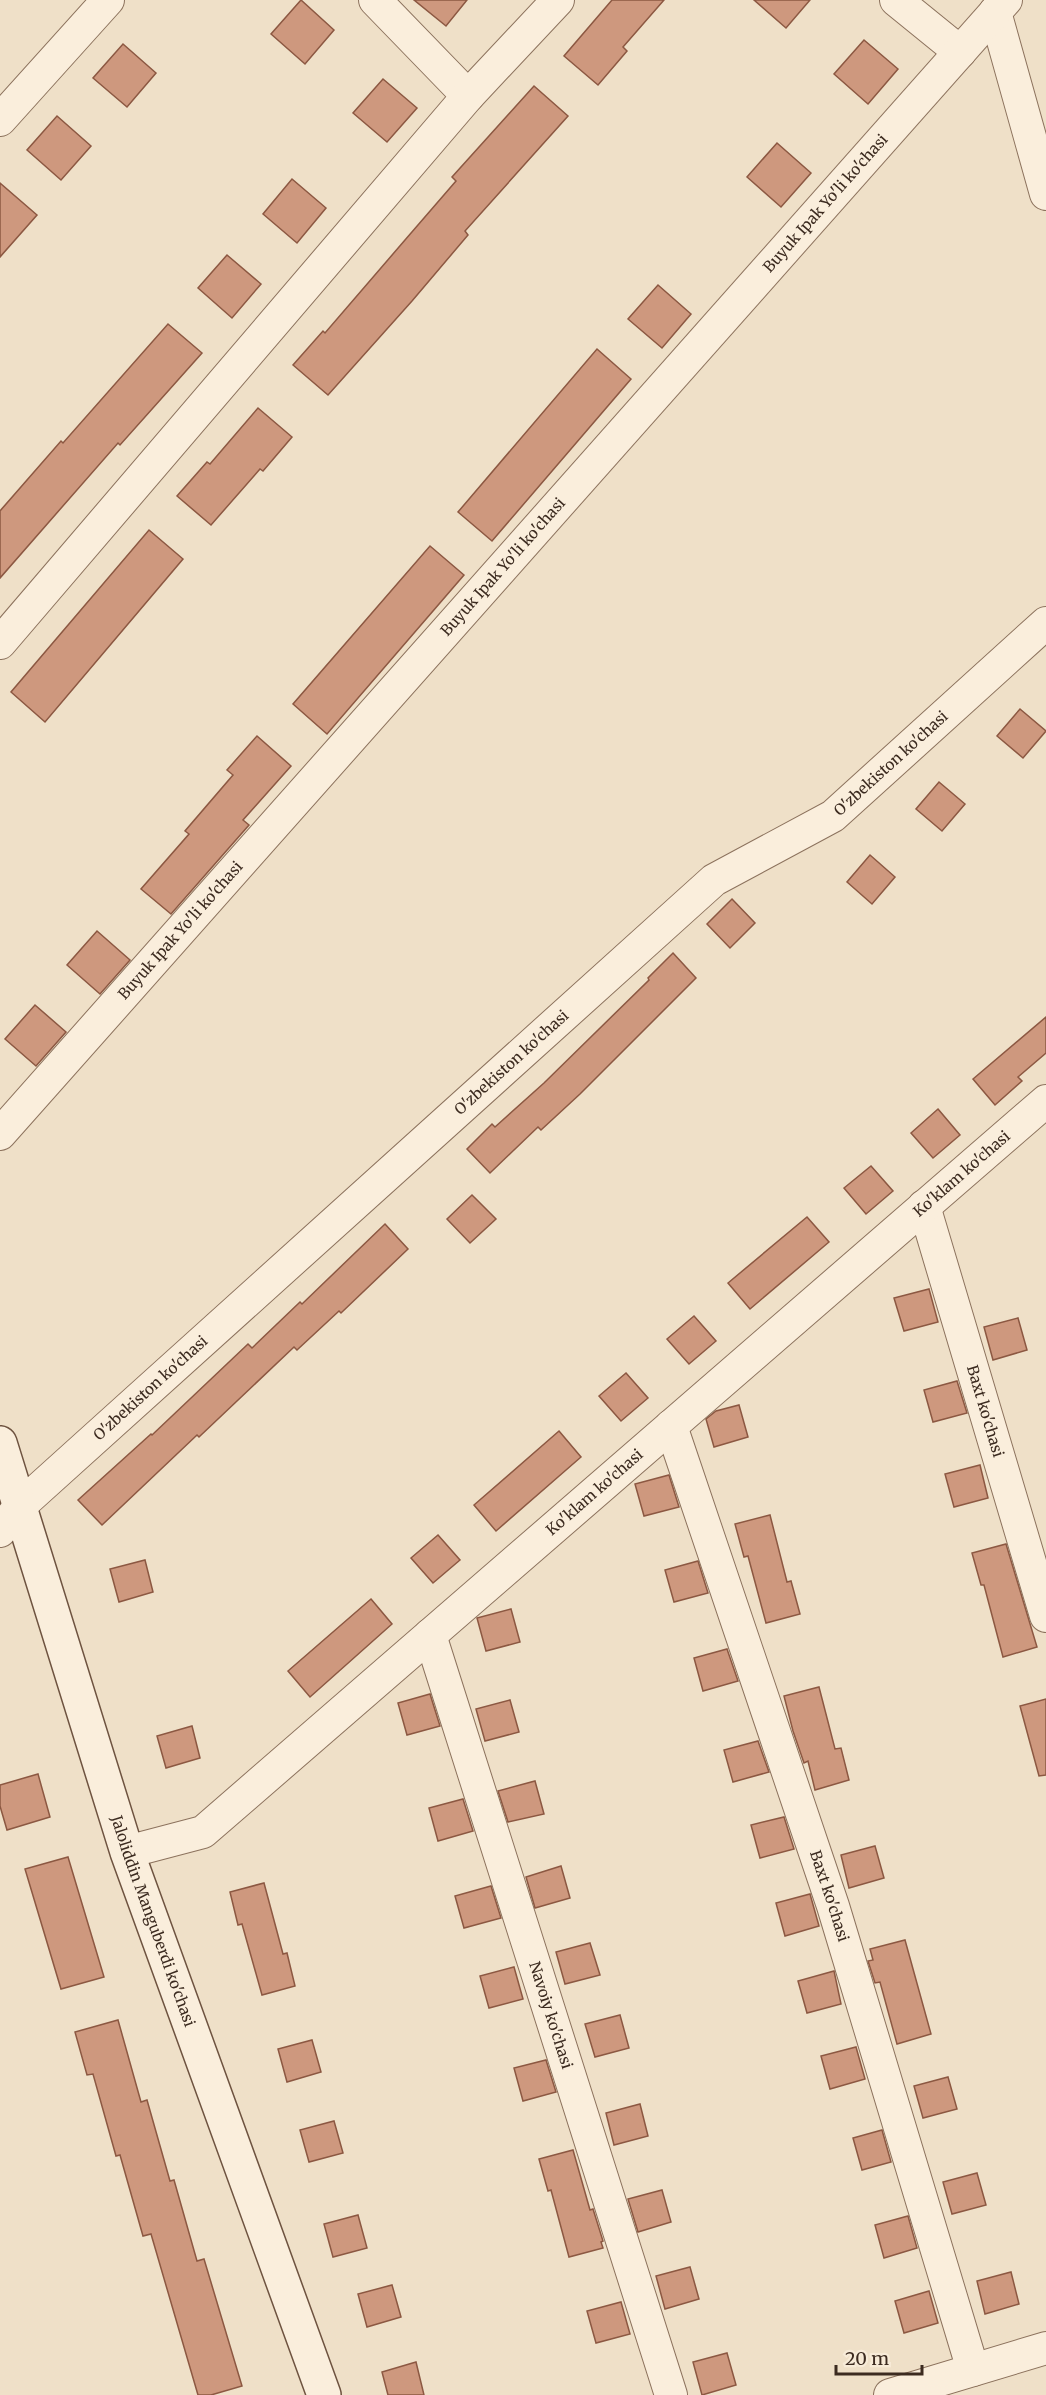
<svg xmlns="http://www.w3.org/2000/svg" width="1046" height="2395" viewBox="0 0 1046 2395" font-family="Merriweather,serif">
	<style>
		.building { fill: #ce987e; stroke: #8c5842; stroke-width: 1.5 }
		.lines { fill: none; stroke-linecap: round; stroke-linejoin: round }
		.street-casing { stroke: #8c725d; stroke-width: 34 }
		.secondary-casing { stroke: #6e5340; stroke-width: 36 }
		.street { stroke: #faeedc; stroke-width: 32 }
		.secondary { stroke: #faeedc; stroke-width: 33 }
		.labels { text-anchor: middle; stroke-width: 6; stroke-linejoin: round; paint-order: stroke }
		.street-label { font-size: 15px; fill: #3c2b20; stroke: #f7ebd8 }
	</style>
	<rect width="100%" height="100%" fill="#efe0c8"/>
	<g class="building">
		<path d="M 301,0 L 334,30 L 305,64 L 271,34 Z"/>
		<path d="M 414,0 L 467,0 L 446,26 Z"/>
		<path d="M 612,0 L 664,0 L 623,47 L 627,51 L 598,85 L 564,56 Z"/>
		<path d="M 754,0 L 810,0 L 786,28 Z"/>
		<path d="M 864,40 L 898,69 L 868,104 L 834,74 Z"/>
		<path d="M 123,44 L 156,73 L 127,107 L 93,78 Z"/>
		<path d="M 383,79 L 417,108 L 387,142 L 353,113 Z"/>
		<path d="M 534,86 L 568,116 L 465,231 L 468,235 L 412,301 L 328,395 L 293,365 L 323,331 L 325,333 L 405,240 L 456,181 L 452,177 Z"/>
		<path d="M 57,116 L 91,146 L 61,180 L 27,150 Z"/>
		<path d="M 777,143 L 811,173 L 781,207 L 747,177 Z"/>
		<path d="M 292,179 L 326,208 L 297,243 L 263,214 Z"/>
		<path d="M 0,183 L 37,215 L 0,257 Z"/>
		<path d="M 227,255 L 261,284 L 232,318 L 198,288 Z"/>
		<path d="M 658,285 L 691,314 L 662,348 L 628,319 Z"/>
		<path d="M 168,324 L 202,353 L 120,445 L 118,443 L 0,578 L 0,511 L 61,441 L 63,443 Z"/>
		<path d="M 597,349 L 631,379 L 492,541 L 458,512 Z"/>
		<path d="M 258,408 L 292,437 L 263,471 L 260,469 L 211,525 L 177,496 L 207,462 L 210,464 Z"/>
		<path d="M 149,530 L 183,559 L 45,722 L 11,692 Z"/>
		<path d="M 430,546 L 464,575 L 327,734 L 293,704 Z"/>
		<path d="M 1020,709 L 1046,731 L 1023,758 L 997,736 Z"/>
		<path d="M 257,736 L 291,766 L 243,820 L 249,825 L 171,914 L 141,889 L 189,834 L 185,831 L 233,775 L 227,770 Z"/>
		<path d="M 939,782 L 965,804 L 942,831 L 916,809 Z"/>
		<path d="M 870,855 L 895,877 L 872,904 L 847,882 Z"/>
		<path d="M 732,899 L 755,923 L 730,948 L 707,924 Z"/>
		<path d="M 97,931 L 130,960 L 100,994 L 67,965 Z"/>
		<path d="M 673,953 L 696,978 L 580,1094 L 541,1130 L 538,1127 L 490,1173 L 467,1149 L 492,1124 L 495,1127 L 544,1083 L 649,980 L 648,978 Z"/>
		<path d="M 35,1005 L 66,1032 L 36,1066 L 5,1039 Z"/>
		<path d="M 1046,1017 L 1046,1053 L 1018,1077 L 1022,1081 L 995,1105 L 973,1079 Z"/>
		<path d="M 938,1109 L 960,1135 L 933,1158 L 911,1133 Z"/>
		<path d="M 871,1166 L 893,1191 L 866,1214 L 844,1188 Z"/>
		<path d="M 472,1195 L 496,1219 L 470,1243 L 447,1219 Z"/>
		<path d="M 807,1217 L 829,1242 L 750,1309 L 728,1283 Z"/>
		<path d="M 385,1224 L 408,1249 L 341,1313 L 339,1311 L 297,1350 L 294,1347 L 199,1437 L 197,1435 L 102,1525 L 78,1500 L 151,1434 L 152,1435 L 248,1344 L 252,1348 L 300,1302 L 302,1304 Z"/>
		<path d="M 929,1289 L 938,1322 L 904,1331 L 894,1298 Z"/>
		<path d="M 694,1316 L 716,1341 L 689,1364 L 667,1339 Z"/>
		<path d="M 1018,1318 L 1027,1350 L 993,1360 L 984,1327 Z"/>
		<path d="M 626,1373 L 648,1398 L 621,1421 L 599,1396 Z"/>
		<path d="M 957,1381 L 967,1413 L 933,1422 L 924,1390 Z"/>
		<path d="M 739,1405 L 748,1437 L 714,1447 L 706,1419 L 716,1411 Z"/>
		<path d="M 559,1431 L 581,1457 L 496,1531 L 474,1505 Z"/>
		<path d="M 980,1465 L 988,1498 L 954,1507 L 945,1474 Z"/>
		<path d="M 669,1475 L 679,1507 L 644,1516 L 635,1484 Z"/>
		<path d="M 770,1515 L 787,1582 L 791,1581 L 800,1614 L 766,1623 L 748,1556 L 744,1557 L 735,1524 Z"/>
		<path d="M 438,1535 L 460,1560 L 433,1583 L 411,1558 Z"/>
		<path d="M 1006,1544 L 1037,1647 L 1003,1657 L 984,1585 L 981,1585 L 972,1553 Z"/>
		<path d="M 145,1560 L 153,1592 L 119,1602 L 110,1569 Z"/>
		<path d="M 698,1561 L 708,1593 L 674,1602 L 665,1570 Z"/>
		<path d="M 371,1599 L 392,1624 L 310,1697 L 288,1671 Z"/>
		<path d="M 511,1609 L 520,1642 L 486,1651 L 477,1618 Z"/>
		<path d="M 727,1649 L 738,1681 L 703,1691 L 694,1658 Z"/>
		<path d="M 819,1687 L 835,1749 L 841,1748 L 849,1780 L 815,1790 L 808,1761 L 804,1763 L 793,1731 L 784,1696 Z"/>
		<path d="M 430,1694 L 440,1726 L 407,1735 L 398,1703 Z"/>
		<path d="M 1046,1699 L 1046,1775 L 1039,1776 L 1020,1706 Z"/>
		<path d="M 510,1700 L 519,1732 L 485,1741 L 476,1709 Z"/>
		<path d="M 192,1726 L 200,1758 L 166,1768 L 157,1736 Z"/>
		<path d="M 758,1741 L 769,1772 L 733,1782 L 724,1750 Z"/>
		<path d="M 38,1774 L 50,1817 L 7,1830 L 0,1806 L 0,1785 Z"/>
		<path d="M 535,1781 L 544,1814 L 508,1822 L 498,1791 Z"/>
		<path d="M 463,1799 L 473,1831 L 438,1841 L 429,1808 Z"/>
		<path d="M 784,1817 L 794,1849 L 760,1858 L 751,1825 Z"/>
		<path d="M 875,1846 L 884,1878 L 849,1888 L 841,1855 Z"/>
		<path d="M 68,1857 L 104,1977 L 61,1989 L 25,1869 Z"/>
		<path d="M 561,1866 L 570,1898 L 535,1908 L 526,1877 Z"/>
		<path d="M 264,1883 L 283,1954 L 287,1953 L 295,1986 L 262,1995 L 242,1924 L 238,1925 L 230,1892 Z"/>
		<path d="M 491,1886 L 501,1918 L 464,1928 L 455,1896 Z"/>
		<path d="M 810,1894 L 819,1926 L 785,1936 L 776,1903 Z"/>
		<path d="M 905,1940 L 931,2034 L 897,2044 L 880,1982 L 875,1983 L 868,1961 L 873,1960 L 870,1949 Z"/>
		<path d="M 590,1943 L 600,1975 L 565,1984 L 556,1952 Z"/>
		<path d="M 514,1967 L 523,1999 L 489,2008 L 480,1976 Z"/>
		<path d="M 834,1971 L 841,2004 L 807,2013 L 798,1981 Z"/>
		<path d="M 620,2015 L 629,2048 L 595,2057 L 585,2024 Z"/>
		<path d="M 118,2020 L 141,2102 L 147,2100 L 170,2181 L 174,2180 L 197,2261 L 204,2259 L 242,2386 L 211,2395 L 198,2395 L 151,2234 L 143,2236 L 120,2155 L 116,2156 L 93,2074 L 87,2075 L 75,2032 Z"/>
		<path d="M 312,2040 L 321,2072 L 287,2082 L 278,2049 Z"/>
		<path d="M 856,2047 L 865,2079 L 830,2089 L 821,2056 Z"/>
		<path d="M 546,2060 L 556,2092 L 523,2101 L 514,2068 Z"/>
		<path d="M 948,2077 L 957,2109 L 923,2118 L 914,2086 Z"/>
		<path d="M 640,2104 L 648,2136 L 614,2145 L 606,2113 Z"/>
		<path d="M 334,2121 L 343,2153 L 309,2162 L 300,2130 Z"/>
		<path d="M 882,2130 L 891,2162 L 862,2170 L 853,2138 Z"/>
		<path d="M 573,2150 L 590,2210 L 593,2209 L 603,2241 L 601,2242 L 603,2248 L 569,2257 L 551,2190 L 548,2191 L 539,2159 Z"/>
		<path d="M 977,2173 L 986,2205 L 952,2214 L 943,2182 Z"/>
		<path d="M 662,2190 L 671,2222 L 638,2232 L 628,2199 Z"/>
		<path d="M 358,2215 L 367,2248 L 333,2257 L 324,2224 Z"/>
		<path d="M 908,2216 L 917,2248 L 884,2258 L 875,2225 Z"/>
		<path d="M 690,2267 L 699,2299 L 665,2309 L 656,2276 Z"/>
		<path d="M 1011,2272 L 1019,2304 L 985,2314 L 977,2281 Z"/>
		<path d="M 392,2285 L 401,2317 L 367,2327 L 358,2294 Z"/>
		<path d="M 929,2291 L 938,2323 L 904,2333 L 895,2301 Z"/>
		<path d="M 621,2302 L 630,2334 L 596,2343 L 587,2311 Z"/>
		<path d="M 727,2353 L 736,2385 L 702,2395 L 693,2362 Z"/>
		<path d="M 416,2362 L 424,2395 L 388,2395 L 382,2372 Z"/>
	</g>
	<g class="lines">
		<g class="street-casing">
			<g id="street">
				<path d="M 375,0 L 468,96"/>
				<path d="M 896,0 L 960,52"/>
				<path d="M 995,12 L 1046,194"/>
				<path d="M 0,120 L 108,0"/>
				<path d="M 0,643 L 468,96 L 558,0"/>
				<path id="s1" d="M 0,1134 L 1006,0"/>
				<path id="s2" d="M 924,1206 L 1046,1616"/>
				<path id="s3" d="M 671,1426 L 833,1906 L 973,2370"/>
				<path id="s4" d="M 0,1531 L 21,1505 L 714,880 L 833,816 L 1046,623"/>
				<path id="s5" d="M 430,1635 L 671,2395"/>
				<path id="s6" d="M 127,1852 L 203,1832 L 1046,1101"/>
				<path d="M 890,2395 L 1046,2348"/>
			</g>
		</g>
		<g class="secondary-casing">
			<g id="secondary">
				<path id="s7" d="M 0,1443 L 127,1852 L 324,2395"/>
			</g>
		</g>
		<use href="#street" class="street"/>
		<use href="#secondary" class="secondary"/>
	</g>
	<g class="labels">
		<g class="street-label">
			<text dy="5" stroke="none"><textPath href="#s1" startOffset="1244">Buyuk Ipak Yo'li ko'chasi</textPath></text>
			<text dy="5" stroke="none"><textPath href="#s1" startOffset="758">Buyuk Ipak Yo'li ko'chasi</textPath></text>
			<text dy="5" stroke="none"><textPath href="#s4" startOffset="1180">O'zbekiston ko'chasi</textPath></text>
			<text dy="5" stroke="none"><textPath href="#s1" startOffset="272">Buyuk Ipak Yo'li ko'chasi</textPath></text>
			<text dy="5" stroke="none"><textPath href="#s4" startOffset="694">O'zbekiston ko'chasi</textPath></text>
			<text dy="5" stroke="none"><textPath href="#s6" startOffset="1083">Ko'klam ko'chasi</textPath></text>
			<text dy="5" stroke="none"><textPath href="#s4" startOffset="208">O'zbekiston ko'chasi</textPath></text>
			<text dy="5" stroke="none"><textPath href="#s2" startOffset="214">Baxt ko'chasi</textPath></text>
			<text dy="5" stroke="none"><textPath href="#s6" startOffset="597">Ko'klam ko'chasi</textPath></text>
			<text dy="5" stroke="none"><textPath href="#s3" startOffset="496">Baxt ko'chasi</textPath></text>
			<text dy="5" stroke="none"><textPath href="#s7" startOffset="502">Jaloliddin Manguberdi ko'chasi</textPath></text>
			<text dy="5" stroke="none"><textPath href="#s5" startOffset="399">Navoiy ko'chasi</textPath></text>
		</g>
	</g>
	<path d="M836 2365v9h86v-9" fill="none" stroke="#3c2b20" stroke-width="3"/>
	<text x="845" y="2365" font-size="18" fill="#3c2b20" stroke="#f7ebd8" stroke-width="4.5" paint-order="stroke">20 m</text>
</svg>
